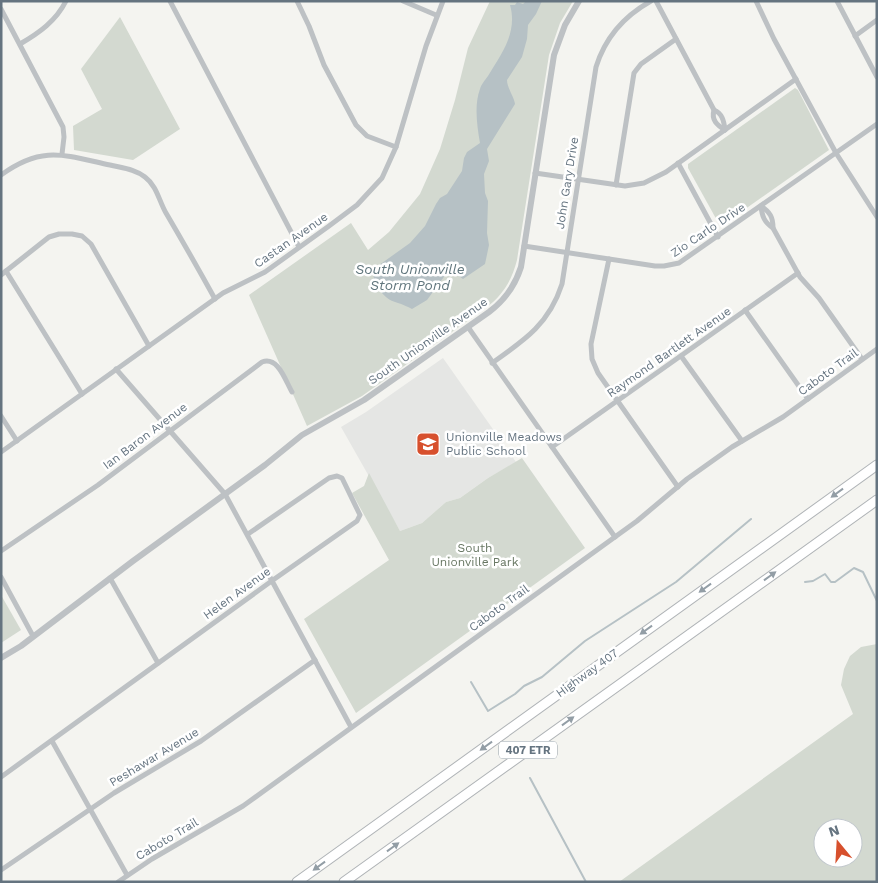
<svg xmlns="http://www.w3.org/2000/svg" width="878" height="883" viewBox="0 0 878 883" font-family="'Work Sans',sans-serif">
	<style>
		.built { fill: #e5e6e4 }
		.green { fill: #d3d9d0; fill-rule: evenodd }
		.water { fill: #b6c1c5 }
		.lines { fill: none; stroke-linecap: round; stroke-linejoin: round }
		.stream { stroke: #b6c1c5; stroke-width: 2 }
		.motorway-casing { stroke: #b0b4b7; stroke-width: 11 }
		.minor { stroke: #bdc1c4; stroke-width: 5 }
		.tertiary { stroke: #bdc1c4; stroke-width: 6 }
		.motorway { stroke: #fff; stroke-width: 9 }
		.oneway { fill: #939ea6 }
		.labels { text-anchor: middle; stroke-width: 5; stroke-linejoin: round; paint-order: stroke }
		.shield { fill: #fff; stroke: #939ea6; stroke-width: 1 }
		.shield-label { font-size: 11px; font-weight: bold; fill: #657480 }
		.street-label { font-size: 12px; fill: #657480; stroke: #fff }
		.poi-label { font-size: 12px; fill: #657480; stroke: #fff; text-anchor: start }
		.park-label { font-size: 12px; fill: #687763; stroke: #fff }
		.water-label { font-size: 14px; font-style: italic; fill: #61767d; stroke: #fff }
	</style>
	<rect width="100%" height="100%" fill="#f4f4f0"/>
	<path class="built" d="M 443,358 L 516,462 L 488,478 L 460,498 L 446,502 L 422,523 L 400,531 L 341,427 L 366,412 Z"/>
	<g class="green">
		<path d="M 490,1 L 573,1 L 560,23 L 549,55 L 517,260 C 512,280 503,295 487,307 L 362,396 L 307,426 L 249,295 L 351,223 L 368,250 L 389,232 L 420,194 L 440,149 L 455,100 L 468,48 Z"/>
		<path d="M 120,17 L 180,129 L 133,160 L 74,150 L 73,126 L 102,109 L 81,69 Z"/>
		<path d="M 795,88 L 798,90 L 829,150 L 724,224 L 719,224 L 688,168 L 688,164 Z"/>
		<path d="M 522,458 L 585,548 L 356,713 L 304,619 L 389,560 L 352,493 L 364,486 L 369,473 L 400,531 L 422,523 L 446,502 L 460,498 L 488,478 Z"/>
		<path d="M 1,595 L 21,630 L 1,643 Z"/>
		<path d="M 877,644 L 877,882 L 619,882 L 853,714 L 841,685 L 844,669 L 850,656 L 861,647 ZM 823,828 L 853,828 L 853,858 L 823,858 Z"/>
	</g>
	<path class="water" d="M 526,1 L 542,1 L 536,14 L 528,25 L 527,39 L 522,57 L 507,80 C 507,88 514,96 515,104 L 487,149 L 489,161 L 484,174 L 485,193 L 488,201 L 487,233 L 489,245 L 485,264 L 463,279 L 456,274 L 446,274 L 427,300 L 412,309 C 394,299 388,305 376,284 C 373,278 373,274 375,268 L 410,243 L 425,226 L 436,204 L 440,198 L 447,194 L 462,171 L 464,158 L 467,152 L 480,143 C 477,126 474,105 480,89 C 481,85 485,80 488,76 C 501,54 518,33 510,5 L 515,5 L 517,2 L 523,4 Z"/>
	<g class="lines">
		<g class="stream">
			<path d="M 805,582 L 813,581 L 825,574 L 831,582 L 835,582 L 854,568 L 863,572 L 877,601"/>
			<path d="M 471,682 L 488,711 L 515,694 L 524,686 L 542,677 L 585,641 L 676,582 L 751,519"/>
			<path d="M 530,778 L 586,882"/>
		</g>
		<g class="motorway-casing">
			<g id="motorway">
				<path d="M 297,882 L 877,465"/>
				<path d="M 344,882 L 877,500"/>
			</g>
		</g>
		<g class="minor">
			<path d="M 170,1 L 299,247"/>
			<path d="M 297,1 L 309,26 L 324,65 L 356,125 L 367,136 L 396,147"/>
			<path d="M 403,1 L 436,15"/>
			<path d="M 656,1 L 714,110 C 722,113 724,121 725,130"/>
			<path d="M 756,1 L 774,39 L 836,153 L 877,217"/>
			<path d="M 837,1 L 877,77"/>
			<path d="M 1,9 L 63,127 L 64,137 L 62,154"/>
			<path d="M 855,36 L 877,20"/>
			<path d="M 20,44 C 39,33 56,21 66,1"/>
			<path d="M 714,110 C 711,120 717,125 725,130"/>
			<path d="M 678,163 L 718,237"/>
			<path d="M 535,173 L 625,186 L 644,183 L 666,172 L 796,79"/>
			<path d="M 1,175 C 42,145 64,155 110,165 C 122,168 135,169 145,177 C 157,186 159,201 166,213 C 183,242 199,270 215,299"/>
			<path d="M 616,185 L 634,73 L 641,64 L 676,39"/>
			<path d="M 761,206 C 762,216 764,222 773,228 L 800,277 L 819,298 L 862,359"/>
			<path d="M 761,206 C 770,212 773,217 773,228"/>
			<path d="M 524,246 L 655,266 L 664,266 L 679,263 L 877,124"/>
			<path d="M 609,259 L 591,344 L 592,359 L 598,373 L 678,487"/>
			<path d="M 6,271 L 82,394"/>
			<path d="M 1,275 L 49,237 L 59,234 L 72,234 L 82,236 L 91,244 L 149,346"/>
			<path d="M 745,310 L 808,399"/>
			<path d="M 468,327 L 615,537"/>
			<path d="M 681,356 L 742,441"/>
			<path d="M 492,363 C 525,340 549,324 562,284 L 596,67 C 605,38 624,16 651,1"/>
			<path d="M 116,369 L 225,494 L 351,727"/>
			<path d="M 1,416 L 17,441"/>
			<path d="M 552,447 L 798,273"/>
			<path d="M 1,452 L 223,293 L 265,272 L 329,226 L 357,205 L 382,178 L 396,147 L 426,46 L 443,1"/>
			<path d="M 1,551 L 98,485 L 262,362 C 278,356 285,380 292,392"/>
			<path d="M 1,577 L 33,636"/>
			<path d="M 110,578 L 158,663"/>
			<path d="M 52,741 L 127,875"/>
			<path d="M 1,777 L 273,580 L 357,521 L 360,515 L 342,478 L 337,476 L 329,478 L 248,534"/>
			<path d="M 1,870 L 114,793 L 201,741 L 315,660"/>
			<path d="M 118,882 L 152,859 L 243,806 L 637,521 L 687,479 L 732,447 L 783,417 L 877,349"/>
		</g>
		<path class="tertiary" d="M 1,658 L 21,646 L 133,561 L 265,465 L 302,435 L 364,400 L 489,312 C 505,300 515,286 521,267 L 554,55 L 565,25 L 579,1"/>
		<use href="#motorway" class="motorway"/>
	</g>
	<defs><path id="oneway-solid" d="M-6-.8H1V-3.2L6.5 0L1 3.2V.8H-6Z" transform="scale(1.25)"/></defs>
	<g class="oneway">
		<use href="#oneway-solid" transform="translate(837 493) rotate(144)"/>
		<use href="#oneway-solid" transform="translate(770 576) rotate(-36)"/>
		<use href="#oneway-solid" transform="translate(705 588) rotate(144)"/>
		<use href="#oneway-solid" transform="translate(646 630) rotate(144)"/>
		<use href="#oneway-solid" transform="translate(568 721) rotate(-36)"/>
		<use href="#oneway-solid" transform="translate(486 746) rotate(144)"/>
		<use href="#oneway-solid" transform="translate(393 847) rotate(-36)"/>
		<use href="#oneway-solid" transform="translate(319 866) rotate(144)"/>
	</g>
	<defs>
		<g id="school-square" transform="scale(1.25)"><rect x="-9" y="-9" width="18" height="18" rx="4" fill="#d7502d" stroke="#fff"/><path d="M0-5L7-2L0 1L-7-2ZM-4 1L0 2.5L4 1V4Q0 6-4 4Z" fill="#fff"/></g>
	</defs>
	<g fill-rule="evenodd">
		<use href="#school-square" x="428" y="444"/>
	</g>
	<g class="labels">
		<rect class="shield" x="499" y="741.5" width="58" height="17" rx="4"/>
		<g class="shield-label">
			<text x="528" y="754">407 ETR</text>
		</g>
		<g class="street-label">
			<text transform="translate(567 183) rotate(-81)" y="4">John Gary Drive</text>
			<text transform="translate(708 230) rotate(-34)" y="4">Zio Carlo Drive</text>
			<text transform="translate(291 240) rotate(-35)" y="4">Castan Avenue</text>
			<text transform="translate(428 341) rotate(-35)" y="4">South Unionville Avenue</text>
			<text transform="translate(669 352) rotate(-35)" y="4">Raymond Bartlett Avenue</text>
			<text transform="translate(828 372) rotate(-36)" y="4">Caboto Trail</text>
			<text transform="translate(145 436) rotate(-37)" y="4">Ian Baron Avenue</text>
			<text transform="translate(237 593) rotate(-36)" y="4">Helen Avenue</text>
			<text transform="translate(499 608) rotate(-36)" y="4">Caboto Trail</text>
			<text transform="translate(587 673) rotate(-36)" y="4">Highway 407</text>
			<text transform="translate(154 757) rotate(-31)" y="4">Peshawar Avenue</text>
			<text transform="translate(167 839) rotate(-31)" y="4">Caboto Trail</text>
		</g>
		<g class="poi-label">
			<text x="446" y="441">Unionville Meadows<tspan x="446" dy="14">Public School</tspan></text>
		</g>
		<g class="park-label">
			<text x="475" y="552">South<tspan x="475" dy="14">Unionville Park</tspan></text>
		</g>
		<g class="water-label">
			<text x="410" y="274">South Unionville<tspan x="410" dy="16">Storm Pond</tspan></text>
		</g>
	</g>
	<rect width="878" height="883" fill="none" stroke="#657480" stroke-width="5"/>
	<g transform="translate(838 843) rotate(342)"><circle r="24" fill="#ffffff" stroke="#c1c7cc"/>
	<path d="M0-4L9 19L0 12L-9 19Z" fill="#d7502d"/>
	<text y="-8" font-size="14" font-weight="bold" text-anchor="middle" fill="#657480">N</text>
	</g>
</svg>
